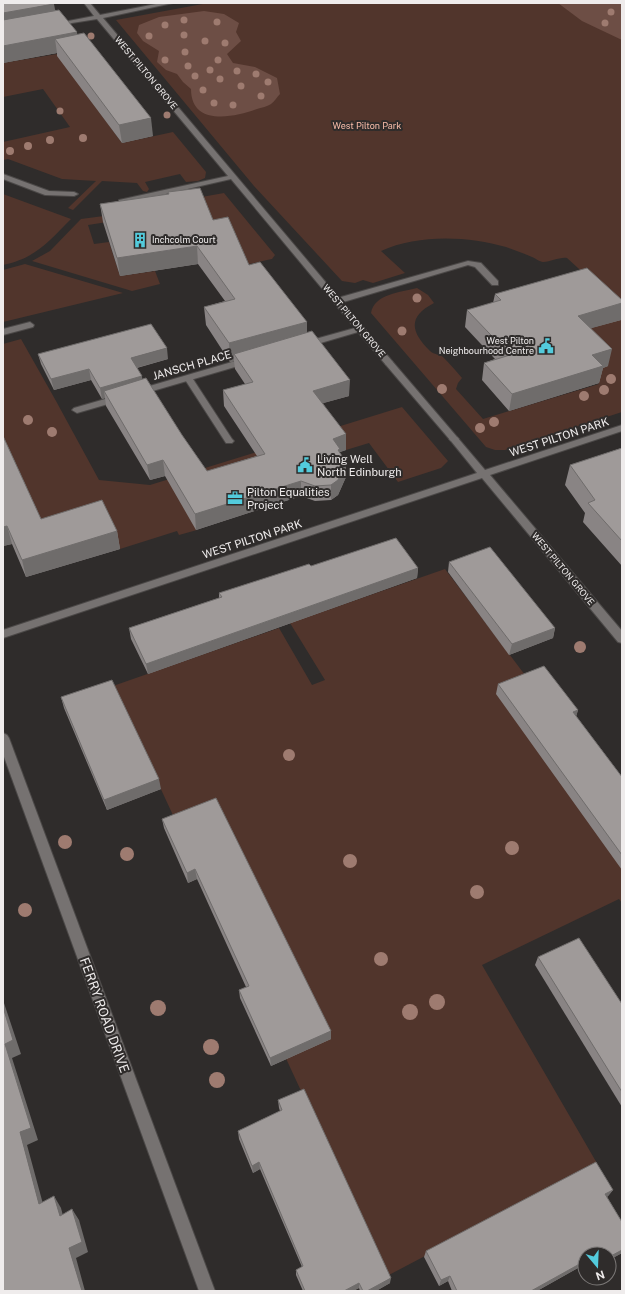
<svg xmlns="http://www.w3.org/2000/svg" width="625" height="1294" viewBox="0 0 625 1294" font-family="'Public Sans',sans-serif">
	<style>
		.green { fill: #51352c }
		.forest { fill: #6d4e45 }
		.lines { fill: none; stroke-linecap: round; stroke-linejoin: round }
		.service-casing { stroke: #4b4847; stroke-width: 2 }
		.pedestrian-casing { stroke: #4b4847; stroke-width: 2 }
		.minor-casing { stroke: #4b4847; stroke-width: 2 }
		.service { fill: #767271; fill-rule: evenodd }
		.pedestrian { fill: #767271; fill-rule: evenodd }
		.minor { fill: #767271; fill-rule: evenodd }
		.tree { fill: #9e7b70 }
		.wall { fill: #898484 }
		.shaded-wall { fill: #6f6c6b }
		.building { fill: #9f9a99; stroke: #6f6c6b }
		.labels { text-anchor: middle; stroke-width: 4; stroke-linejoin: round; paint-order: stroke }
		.far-street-label { font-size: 9px; fill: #efecec; stroke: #2f2c2b }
		.far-park-label { font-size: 9px; fill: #f8bca9; stroke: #2f2c2b }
		.far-poi-label { font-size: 9px; fill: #efecec; stroke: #2f2c2b; text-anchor: start }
		.street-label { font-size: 11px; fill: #efecec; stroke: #2f2c2b }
		.poi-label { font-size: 11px; fill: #efecec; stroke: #2f2c2b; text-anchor: start }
		.near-street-label { font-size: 13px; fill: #efecec; stroke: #2f2c2b }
	</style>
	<rect width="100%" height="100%" fill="#2f2c2b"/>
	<g class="green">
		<path d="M 208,3 L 622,3 L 622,308 L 567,258 C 559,257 551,262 543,262 C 540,262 535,258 532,257 C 523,253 515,250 506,247 C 468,236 418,234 381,251 L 405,273 L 373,283 L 363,280 L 355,283 L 342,281 L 254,186 L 116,20 Z"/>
		<path d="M 57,54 L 122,143 L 173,132 L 206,172 L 205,178 L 198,181 L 186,182 L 180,174 L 145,182 L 149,189 L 147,192 L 143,191 L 137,183 L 102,181 L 73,210 L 68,208 L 96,181 L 62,179 L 8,159 L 3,160 L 3,142 L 70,127 L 43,89 L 3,97 L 3,63 Z"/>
		<path d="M 224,193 L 275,255 L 272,259 L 267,260 L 211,273 L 196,198 Z"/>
		<path d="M 3,194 L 71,219 C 48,242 36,258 3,265 Z"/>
		<path d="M 119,214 L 120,220 L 88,225 L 94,244 L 109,242 L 120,276 L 155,271 L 160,284 L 132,291 L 32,261 L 50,251 L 81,219 Z"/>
		<path d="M 25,264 L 123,293 L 3,322 L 3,270 Z"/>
		<path d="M 417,288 L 428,295 L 434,303 C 407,317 411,332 430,351 C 434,355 440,354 443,357 C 450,364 456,371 462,378 L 458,383 L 456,389 L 483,419 L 599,384 L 588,372 L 607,366 L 574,333 L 622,319 L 622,412 L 505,450 L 495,450 L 486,447 L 371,313 C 374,294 401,292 417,288 Z"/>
		<path d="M 21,339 L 56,401 L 99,480 L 150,485 L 402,407 L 448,461 L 441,468 L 398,482 L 369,443 L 346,450 L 338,439 L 177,496 L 197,530 L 179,535 L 177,531 L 120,549 L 105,518 L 43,537 L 3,443 L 3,344 Z"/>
		<path d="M 445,569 L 525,675 L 622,870 L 622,903 L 619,899 L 482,965 L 598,1165 L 387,1276 L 113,686 L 279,628 L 312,685 L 325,680 L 290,623 Z"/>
	</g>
	<g class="forest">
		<path d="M 558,3 L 622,3 L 622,40 L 582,21 Z"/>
		<path d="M 204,11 L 224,14 L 239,23 L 236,32 L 241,41 L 227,54 L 233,63 L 255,67 L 277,78 L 280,94 C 277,97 274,102 271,104 C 268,106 261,108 257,109 C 233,118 191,126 191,89 L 183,82 L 177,74 L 166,70 L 157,62 L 159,51 L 143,41 L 137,33 L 139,25 L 159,17 Z"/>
	</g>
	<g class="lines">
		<g class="service-casing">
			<g id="service">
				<path d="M 468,261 L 481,263 L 498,281 L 498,285 L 492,285 L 475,267 L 468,265 L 340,303 L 334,303 L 333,301 L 334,299 Z"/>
				<path d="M 30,322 L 34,325 L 33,327 L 3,335 L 3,329 Z"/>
				<path d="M 188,375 L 191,376 L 232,439 L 234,441 L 232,443 L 226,443 L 184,378 Z"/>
			</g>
		</g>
		<g class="pedestrian-casing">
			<path id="pedestrian" d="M 389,360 L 392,361 L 457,437 L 459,439 L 457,441 L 451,441 L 386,365 L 385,363 Z"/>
		</g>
		<g class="minor-casing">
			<g id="minor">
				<path d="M 84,3 L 90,3 L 100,15 L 161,3 L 173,3 L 103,18 L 392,361 L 393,363 L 392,365 L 386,365 L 358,332 L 307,347 L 301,347 L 300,345 L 301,343 L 355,328 L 231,179 L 122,204 L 119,204 L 119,200 L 228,176 L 97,19 L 53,26 L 53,24 L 94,16 Z"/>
				<path d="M 3,174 L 49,191 L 74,192 L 78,194 L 74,196 L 45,195 L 3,179 Z"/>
				<path d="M 249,357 L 252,358 L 253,360 L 252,362 L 139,395 L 135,392 L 136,390 Z"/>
				<path d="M 119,395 L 122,396 L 124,398 L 122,400 L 77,413 L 72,410 L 74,408 Z"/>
				<path d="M 622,425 L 622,431 L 490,475 L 622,631 L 622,643 L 618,642 L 482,478 L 3,638 L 3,630 L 477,473 L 451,441 L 449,439 L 451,437 L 457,437 L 485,470 Z"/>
				<path d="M 3,733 L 7,735 L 9,738 L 215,1291 L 199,1291 L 3,754 Z"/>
			</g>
		</g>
		<use href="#service" class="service"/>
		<use href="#pedestrian" class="pedestrian"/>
		<use href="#minor" class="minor"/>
	</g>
	<g class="tree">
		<circle cx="611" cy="12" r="3.5"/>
		<circle cx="184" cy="20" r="3.5"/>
		<circle cx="217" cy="22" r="3.5"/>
		<circle cx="605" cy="23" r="3.5"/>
		<circle cx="165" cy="25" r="3.5"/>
		<circle cx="184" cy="35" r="3.5"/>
		<circle cx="91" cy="36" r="3.5"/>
		<circle cx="149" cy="36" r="3.5"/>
		<circle cx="205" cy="41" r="3.5"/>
		<circle cx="225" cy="43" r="3.5"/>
		<circle cx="185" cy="52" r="3.5"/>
		<circle cx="165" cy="60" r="3.5"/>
		<circle cx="218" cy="60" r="3.5"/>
		<circle cx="188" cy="66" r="3.5"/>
		<circle cx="210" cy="70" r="3.5"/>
		<circle cx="237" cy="71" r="3.5"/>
		<circle cx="256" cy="74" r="3.5"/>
		<circle cx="195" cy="76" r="3.5"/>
		<circle cx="220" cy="79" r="3.5"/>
		<circle cx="268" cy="82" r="3.5"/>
		<circle cx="241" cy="86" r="3.5"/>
		<circle cx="203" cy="90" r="3.5"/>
		<circle cx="261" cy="96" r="3.5"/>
		<circle cx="214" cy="103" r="3.5"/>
		<circle cx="233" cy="105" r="3.5"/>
		<circle cx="60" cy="111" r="3.5"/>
		<circle cx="167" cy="115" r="3.5"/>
		<circle cx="83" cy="138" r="4"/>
		<circle cx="50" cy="140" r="4"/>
		<circle cx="28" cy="146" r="4"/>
		<circle cx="10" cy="151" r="4"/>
		<circle cx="417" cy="298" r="4.5"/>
		<circle cx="402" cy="331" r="4.5"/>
		<circle cx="611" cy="379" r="5"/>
		<circle cx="442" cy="389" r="5"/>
		<circle cx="604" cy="390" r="5"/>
		<circle cx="584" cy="396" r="5"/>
		<circle cx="28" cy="420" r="5"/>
		<circle cx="494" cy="422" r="5"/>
		<circle cx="480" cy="428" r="5"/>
		<circle cx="52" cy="432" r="5"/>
		<circle cx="580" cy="647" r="6"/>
		<circle cx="289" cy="755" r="6"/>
		<circle cx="65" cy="842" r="7"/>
		<circle cx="512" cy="848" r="7"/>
		<circle cx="127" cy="854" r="7"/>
		<circle cx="350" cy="861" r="7"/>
		<circle cx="477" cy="892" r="7"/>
		<circle cx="25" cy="910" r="7"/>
		<circle cx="381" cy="959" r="7"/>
		<circle cx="437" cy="1002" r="8"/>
		<circle cx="158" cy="1008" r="8"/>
		<circle cx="410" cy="1012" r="8"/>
		<circle cx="211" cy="1047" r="8"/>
		<circle cx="217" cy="1080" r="8"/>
	</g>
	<g class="wall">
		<path d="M 3,3 L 56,10 L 77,34 L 153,136 L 122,143 L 57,56 L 57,53 L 3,63 Z"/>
		<path d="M 168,192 L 213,220 L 249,265 L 307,322 L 307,333 L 349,396 L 323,403 L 346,450 L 340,452 L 340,453 L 346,477 L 338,495 L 331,500 L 315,501 L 301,496 L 196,530 L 165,476 L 150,480 L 106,406 L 105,398 L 102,399 L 91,380 L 54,390 L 41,364 L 38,354 L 168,359 L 137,368 L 142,379 L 207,471 L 257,456 L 224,406 L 223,390 L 245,384 L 235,369 L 234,361 L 230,362 L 206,325 L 204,307 L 225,301 L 198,264 L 120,276 L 103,222 L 100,204 L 169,194 Z"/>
		<path d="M 495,294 L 622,300 L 622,314 L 621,320 L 591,328 L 608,366 L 603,368 L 599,383 L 509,411 L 482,380 L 484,363 L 495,359 L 465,327 L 467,310 L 493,303 Z"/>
		<path d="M 3,436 L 41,519 L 117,531 L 120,549 L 26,577 L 12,544 L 3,546 Z"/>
		<path d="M 622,448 L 622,566 L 583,522 L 585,513 L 565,485 L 570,465 Z"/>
		<path d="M 449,562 L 555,628 L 553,638 L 509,655 L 448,572 Z"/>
		<path d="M 311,566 L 418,568 L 417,578 L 148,674 L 131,639 L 129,628 L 219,598 L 219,593 Z"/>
		<path d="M 498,684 L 578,710 L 576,716 L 622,777 L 622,870 L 496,694 Z"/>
		<path d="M 61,697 L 161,789 L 107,810 L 64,708 Z"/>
		<path d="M 162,819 L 331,1039 L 271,1066 L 240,998 L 239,990 L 246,987 L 197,879 L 188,883 L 164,828 Z"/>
		<path d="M 538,957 L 622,1004 L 622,1107 L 535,965 Z"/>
		<path d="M 278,1100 L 390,1283 L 376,1291 L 360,1291 L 359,1288 L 353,1291 L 303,1291 L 296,1275 L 296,1270 L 302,1267 L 260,1169 L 253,1173 L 239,1139 L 238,1131 L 280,1111 L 279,1108 Z"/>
		<path d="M 613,1190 L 608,1196 L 607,1197 L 622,1222 L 622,1253 L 609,1260 L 609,1254 L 585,1254 L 585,1264 L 537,1291 L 452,1291 L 448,1281 L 439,1286 L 424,1257 L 426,1251 Z"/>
	</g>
	<g class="shaded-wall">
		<path d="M 54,4 L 57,20 L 3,30 L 3,13 Z"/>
		<path d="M 77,32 L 79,49 L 55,39 L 57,53 L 3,63 L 3,46 Z"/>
		<path d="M 151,118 L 153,136 L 122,143 L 119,125 Z"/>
		<path d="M 197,246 L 198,264 L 120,276 L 117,258 Z"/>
		<path d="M 622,303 L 622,314 L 621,320 L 574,333 L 578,316 Z"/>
		<path d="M 307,322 L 307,340 L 234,354 L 234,361 L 230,362 L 229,343 Z"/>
		<path d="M 167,348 L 168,359 L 132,369 L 131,358 Z"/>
		<path d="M 612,349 L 608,366 L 603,368 L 599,383 L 509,411 L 512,394 L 592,355 Z"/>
		<path d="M 89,369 L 91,380 L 54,390 L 51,379 Z"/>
		<path d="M 142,376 L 143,387 L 104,391 L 105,398 L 102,399 L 100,388 Z"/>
		<path d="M 350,380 L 349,396 L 313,406 L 313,391 Z"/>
		<path d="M 346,434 L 346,450 L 340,452 L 340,465 L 333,439 Z"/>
		<path d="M 163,460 L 165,476 L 150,480 L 147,465 Z"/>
		<path d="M 346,462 L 346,477 L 338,495 L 331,500 L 331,485 Z"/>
		<path d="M 301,481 L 301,496 L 196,530 L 195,514 Z"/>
		<path d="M 7,526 L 12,544 L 3,546 L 3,527 Z"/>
		<path d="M 117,531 L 120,549 L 26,577 L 22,560 Z"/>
		<path d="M 418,568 L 417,578 L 148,674 L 146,664 Z"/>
		<path d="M 555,628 L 553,638 L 509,655 L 512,644 Z"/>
		<path d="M 578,710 L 575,721 L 573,712 Z"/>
		<path d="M 159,779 L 161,789 L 107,810 L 104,800 Z"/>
		<path d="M 195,869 L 197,879 L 188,883 L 187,873 Z"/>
		<path d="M 3,1000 L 21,1054 L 12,1058 L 38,1140 L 27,1145 L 46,1215 L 39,1204 L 20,1132 L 5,1044 Z"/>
		<path d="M 331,1031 L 331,1039 L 271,1066 L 270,1058 Z"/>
		<path d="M 259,1162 L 260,1169 L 253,1173 L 252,1166 Z"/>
		<path d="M 613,1190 L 608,1196 L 601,1200 L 605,1194 Z"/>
		<path d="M 54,1196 L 61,1208 L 66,1227 L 60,1216 Z"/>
		<path d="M 72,1209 L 79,1220 L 88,1252 L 76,1258 L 85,1291 L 82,1291 L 69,1248 Z"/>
		<path d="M 622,1250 L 622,1253 L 609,1260 L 609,1257 Z"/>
		<path d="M 585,1261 L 585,1264 L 537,1291 L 531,1291 Z"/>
		<path d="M 450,1276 L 448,1281 L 439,1286 L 441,1280 Z"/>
		<path d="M 391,1278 L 390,1283 L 376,1291 L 367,1291 Z"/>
		<path d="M 359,1283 L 359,1288 L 353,1291 L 344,1291 Z"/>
	</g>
	<g class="building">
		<path d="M 3,3 L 54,3 L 54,4 L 3,13 Z"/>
		<path d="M 59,10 L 77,32 L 3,46 L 3,20 Z"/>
		<path d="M 84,33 L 151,118 L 119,125 L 55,39 Z"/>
		<path d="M 200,188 L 213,220 L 228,217 L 249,265 L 260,262 L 307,322 L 229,343 L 204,307 L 235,299 L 197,246 L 117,258 L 100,204 L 169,194 L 168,192 Z"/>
		<path d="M 587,268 L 622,300 L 622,303 L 578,316 L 612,349 L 592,355 L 603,366 L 512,394 L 484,363 L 510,355 L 467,310 L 501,300 L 495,294 Z"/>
		<path d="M 151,324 L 167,348 L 131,358 L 142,376 L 100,388 L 89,369 L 51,379 L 38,354 Z"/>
		<path d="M 312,331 L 350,380 L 313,391 L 346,434 L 333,439 L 340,449 L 338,450 L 346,462 L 338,480 L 331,485 L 315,486 L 301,481 L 195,514 L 163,460 L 147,465 L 104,391 L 146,378 L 182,435 L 207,471 L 265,454 L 223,390 L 253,382 L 234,354 Z"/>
		<path d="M 3,436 L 41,519 L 102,500 L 117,531 L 22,560 L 7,526 L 3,527 Z"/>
		<path d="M 622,448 L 622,541 L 588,503 L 595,500 L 570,465 Z"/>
		<path d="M 396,538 L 418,568 L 146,664 L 129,628 L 222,597 L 219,593 L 309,564 L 311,566 Z"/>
		<path d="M 490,547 L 555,628 L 512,644 L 449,562 Z"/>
		<path d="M 544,666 L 578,710 L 573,712 L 622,777 L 622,855 L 498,684 Z"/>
		<path d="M 112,680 L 159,779 L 104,800 L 61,697 Z"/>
		<path d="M 216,798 L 331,1031 L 270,1058 L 239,990 L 249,986 L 195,869 L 187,873 L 162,819 Z"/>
		<path d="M 579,938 L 622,1004 L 622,1092 L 538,957 Z"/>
		<path d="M 3,1007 L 13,1040 L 5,1044 L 31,1128 L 20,1132 L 39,1204 L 54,1196 L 60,1216 L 72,1209 L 82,1242 L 69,1248 L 82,1291 L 3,1291 Z"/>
		<path d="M 304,1089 L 391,1278 L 367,1291 L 363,1291 L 359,1283 L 344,1291 L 305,1291 L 296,1270 L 303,1266 L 259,1162 L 252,1166 L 238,1131 L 282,1110 L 278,1100 Z"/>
		<path d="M 596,1162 L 613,1190 L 605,1194 L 622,1222 L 622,1250 L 609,1257 L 609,1254 L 599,1254 L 598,1253 L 597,1254 L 585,1254 L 585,1261 L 531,1291 L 457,1291 L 450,1276 L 441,1280 L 426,1251 Z"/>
	</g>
	<defs>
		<g id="building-bare" transform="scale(1.2)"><path d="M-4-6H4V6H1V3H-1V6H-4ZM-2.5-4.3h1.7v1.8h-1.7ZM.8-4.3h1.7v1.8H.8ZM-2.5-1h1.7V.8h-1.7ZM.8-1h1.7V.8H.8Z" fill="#53cbdc" stroke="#2f2c2b" stroke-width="2.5" paint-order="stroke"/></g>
		<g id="civic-bare" transform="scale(1.2)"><path d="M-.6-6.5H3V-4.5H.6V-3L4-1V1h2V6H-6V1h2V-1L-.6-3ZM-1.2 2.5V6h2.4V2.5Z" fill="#53cbdc" stroke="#2f2c2b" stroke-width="2.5" paint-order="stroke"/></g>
		<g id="office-bare" transform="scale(1.2)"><path d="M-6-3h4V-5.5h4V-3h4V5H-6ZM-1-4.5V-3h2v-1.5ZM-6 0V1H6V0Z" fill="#53cbdc" stroke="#2f2c2b" stroke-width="2.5" paint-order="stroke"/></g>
	</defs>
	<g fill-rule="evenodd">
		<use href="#building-bare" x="140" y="240"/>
		<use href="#civic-bare" x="546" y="346"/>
		<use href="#civic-bare" x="305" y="465"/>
		<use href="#office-bare" x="235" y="498"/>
	</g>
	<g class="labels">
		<g class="far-street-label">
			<text transform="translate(146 73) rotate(50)" y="3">WEST PILTON GROVE</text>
			<text transform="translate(354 321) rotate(50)" y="3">WEST PILTON GROVE</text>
			<text transform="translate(563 569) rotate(50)" y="3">WEST PILTON GROVE</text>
		</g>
		<g class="far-park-label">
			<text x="367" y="129">West Pilton Park</text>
		</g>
		<g class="far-poi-label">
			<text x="152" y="243">Inchcolm Court</text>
			<text x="534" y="344" text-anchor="end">West Pilton<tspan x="534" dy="10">Neighbourhood Centre</tspan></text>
		</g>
		<g class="street-label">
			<text transform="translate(192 365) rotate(-16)" y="4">JANSCH PLACE</text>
			<text transform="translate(559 437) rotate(-18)" y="4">WEST PILTON PARK</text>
			<text transform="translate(252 539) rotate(-18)" y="4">WEST PILTON PARK</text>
		</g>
		<g class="poi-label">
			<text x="317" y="463">Living Well<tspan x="317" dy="13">North Edinburgh</tspan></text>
			<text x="247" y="496">Pilton Equalities<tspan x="247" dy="13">Project</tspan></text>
		</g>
		<g class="near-street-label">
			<text transform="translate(105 1015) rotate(70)" y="5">FERRY ROAD DRIVE</text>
		</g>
	</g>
	<rect width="625" height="1294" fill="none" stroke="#efecec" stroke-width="8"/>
	<g transform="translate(597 1266) rotate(161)"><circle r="19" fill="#2f2c2b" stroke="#7c7978"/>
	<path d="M0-3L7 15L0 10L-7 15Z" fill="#53cbdc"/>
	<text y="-6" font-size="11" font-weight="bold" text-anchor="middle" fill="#efecec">N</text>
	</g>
</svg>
